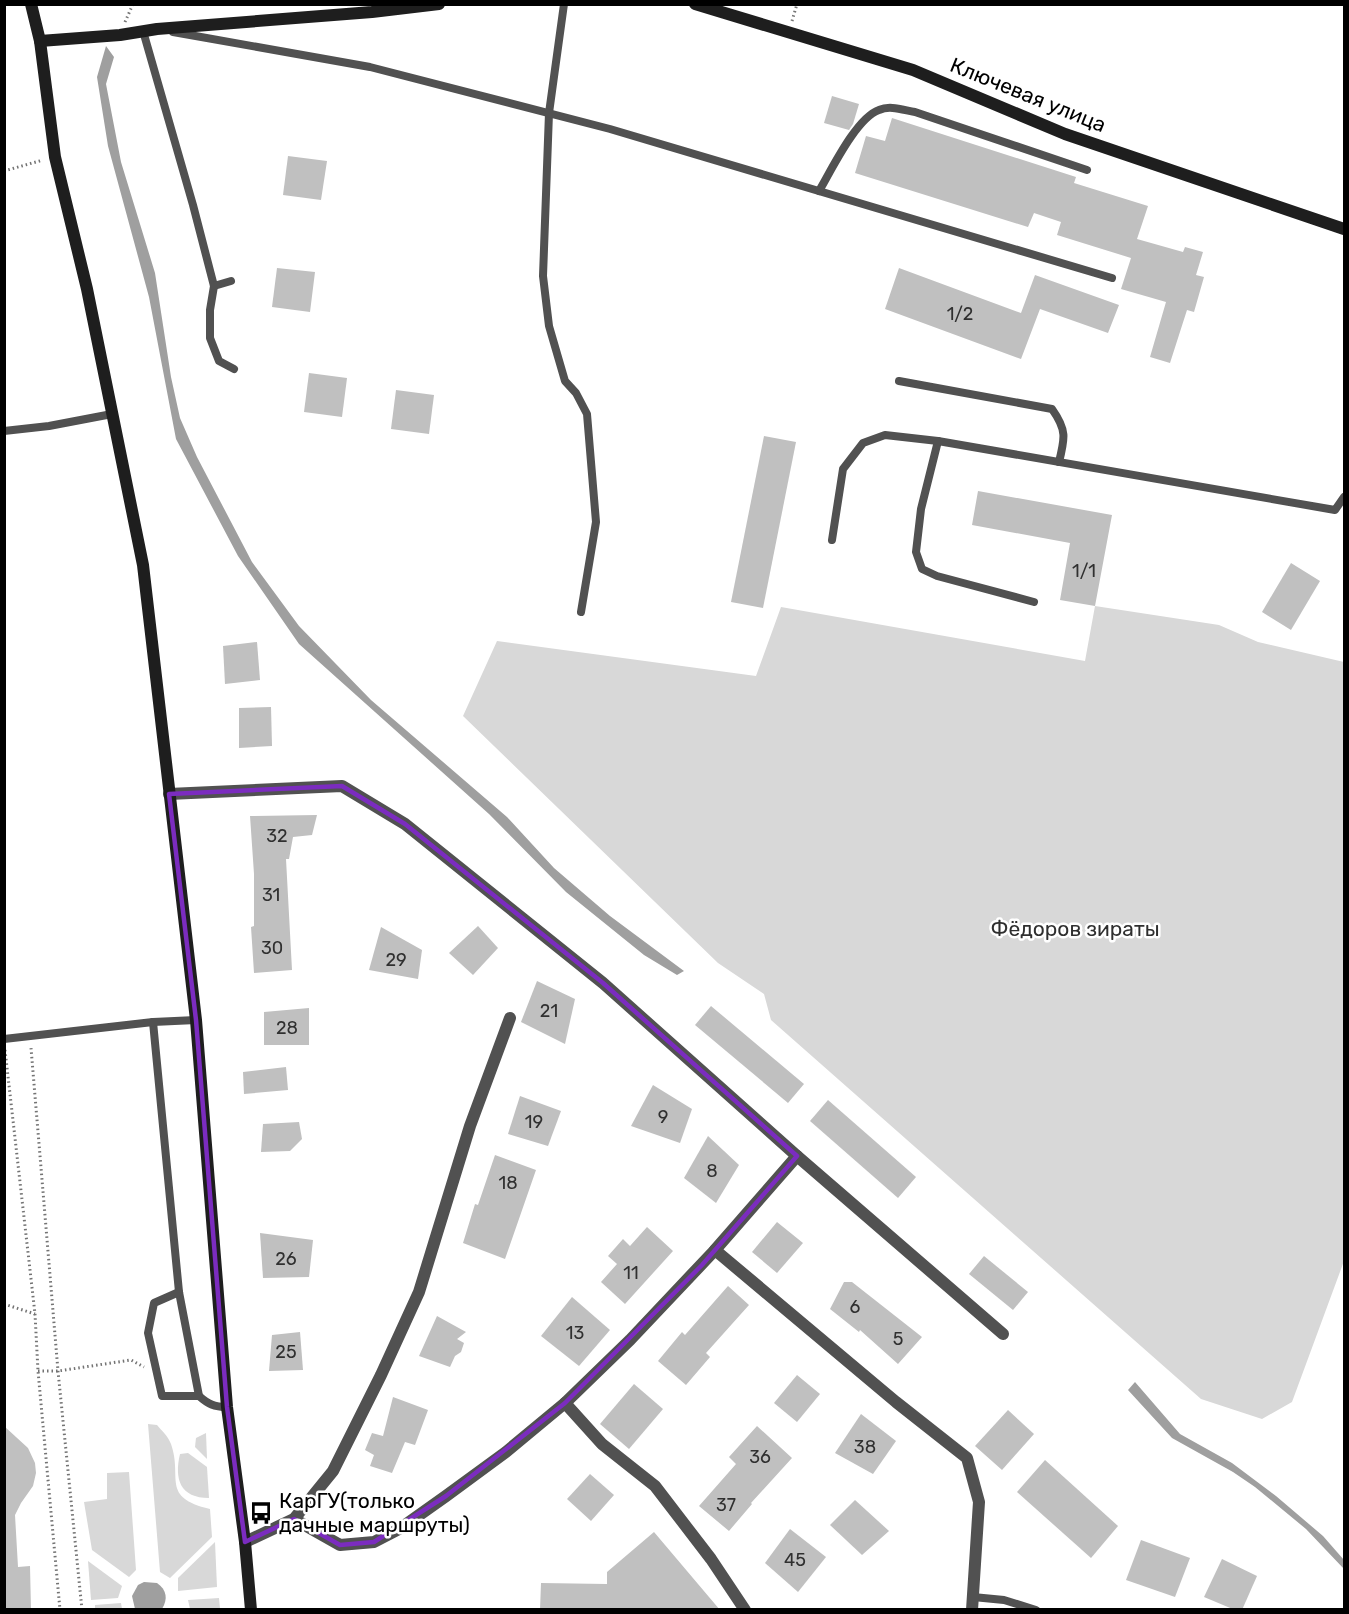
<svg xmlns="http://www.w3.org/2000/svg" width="1349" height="1614" viewBox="0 0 1349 1614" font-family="Rubik,sans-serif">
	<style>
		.green { fill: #d8d8d8 }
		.water { fill: #9f9f9f }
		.building { fill: #c0c0c0 }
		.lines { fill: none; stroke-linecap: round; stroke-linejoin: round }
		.path { stroke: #737373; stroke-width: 3; stroke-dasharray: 1.5 3; stroke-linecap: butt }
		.lane { stroke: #515151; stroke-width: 8 }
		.street { stroke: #515151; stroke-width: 12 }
		.secondary { stroke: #1e1e1e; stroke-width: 12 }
		.marked { fill: none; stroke: #7b2cbf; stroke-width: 4.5; stroke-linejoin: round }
		.labels { text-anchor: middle; stroke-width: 5; stroke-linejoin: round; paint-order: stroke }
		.number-label { font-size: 18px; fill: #303030 }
		.street-label { font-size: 21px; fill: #000; stroke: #fff }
		.park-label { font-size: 21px; fill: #2f2f2f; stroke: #fff }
		.poi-label { font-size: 21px; fill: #000; stroke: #fff; text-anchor: start }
	</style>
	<rect width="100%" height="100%" fill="#fff"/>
	<g class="green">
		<path d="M 1095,606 L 1219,625 L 1258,642 L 1344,662 L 1344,1261 L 1292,1402 L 1262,1419 L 1201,1399 L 771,1020 L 764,994 L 718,963 L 463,716 L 497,641 L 756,676 L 781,607 L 1085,661 Z"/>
		<path d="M 148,1424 L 157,1425 C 162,1431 168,1436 171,1444 C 183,1478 160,1497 210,1509 L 212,1537 L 170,1578 L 160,1572 Z"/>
		<path d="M 206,1433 L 207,1459 L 195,1447 L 196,1438 Z"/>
		<path d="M 188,1453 L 207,1467 L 209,1498 C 180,1498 174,1479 180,1454 Z"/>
		<path d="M 129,1472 L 136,1570 L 129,1577 L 92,1550 L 84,1502 L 107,1499 L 107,1473 Z"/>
		<path d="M 215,1542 L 217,1587 L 178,1591 L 178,1578 Z"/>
		<path d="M 88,1561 L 122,1586 L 118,1598 L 91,1600 Z"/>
		<path d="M 219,1598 L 220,1609 L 190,1609 L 188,1600 Z"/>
		<path d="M 121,1603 L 122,1609 L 95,1609 L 95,1605 Z"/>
	</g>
	<g class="water">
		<path d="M 106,46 L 114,57 L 106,84 L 121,162 L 155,273 L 171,377 L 180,418 L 197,457 L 252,562 L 299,626 L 371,700 L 507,817 L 554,868 L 610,916 L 684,971 L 677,975 L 644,955 L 566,892 L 489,814 L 299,644 L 238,556 L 176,439 L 149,297 L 108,146 L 97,77 Z"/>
		<path d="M 1135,1382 L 1180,1434 L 1232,1463 L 1276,1496 L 1323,1536 L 1344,1560 L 1344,1569 L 1306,1529 L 1255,1487 L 1233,1472 L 1172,1438 L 1128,1390 Z"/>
		<path d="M 144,1582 L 157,1583 C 167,1590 168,1599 162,1609 L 135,1609 L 132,1596 L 138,1585 Z"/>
	</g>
	<g class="building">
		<path d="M 832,96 L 859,104 L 853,124 L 849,130 L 824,123 Z"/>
		<path d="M 892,118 L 1076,177 L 1074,183 L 1148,206 L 1137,239 L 1183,252 L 1185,247 L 1203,252 L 1196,275 L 1204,277 L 1194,312 L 1187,310 L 1170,363 L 1150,357 L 1166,302 L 1121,289 L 1131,258 L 1057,235 L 1061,222 L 1034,213 L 1028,227 L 855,173 L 866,136 L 885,141 Z"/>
		<path d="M 288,156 L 327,161 L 321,200 L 283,195 Z"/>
		<path d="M 277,268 L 315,272 L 310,312 L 272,307 Z"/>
		<path d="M 899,268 L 1021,313 L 1035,275 L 1119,305 L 1108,333 L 1040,309 L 1021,359 L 885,309 Z"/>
		<path d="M 309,373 L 347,378 L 342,417 L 304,412 Z"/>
		<path d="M 396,390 L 434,395 L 429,434 L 391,429 Z"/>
		<path d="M 764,436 L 796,442 L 763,608 L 731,602 Z"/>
		<path d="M 978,491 L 1112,515 L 1095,606 L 1060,600 L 1070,543 L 972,525 Z"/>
		<path d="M 1291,563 L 1320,581 L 1291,630 L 1262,612 Z"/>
		<path d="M 257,642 L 260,680 L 225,684 L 223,646 Z"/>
		<path d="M 271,707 L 272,746 L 239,748 L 239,708 Z"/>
		<path d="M 317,815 L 312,835 L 293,837 L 289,859 L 286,859 L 292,970 L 254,973 L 251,927 L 254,926 L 254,874 L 250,816 Z"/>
		<path d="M 478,926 L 498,948 L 473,975 L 449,953 Z"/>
		<path d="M 381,927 L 422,950 L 418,979 L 369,970 Z"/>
		<path d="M 537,981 L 575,999 L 565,1044 L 521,1022 Z"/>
		<path d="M 711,1006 L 804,1084 L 788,1103 L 695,1025 Z"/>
		<path d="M 309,1008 L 309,1045 L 264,1045 L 264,1012 Z"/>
		<path d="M 286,1067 L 288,1090 L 244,1094 L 243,1072 Z"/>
		<path d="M 653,1085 L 692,1109 L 680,1143 L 631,1126 Z"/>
		<path d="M 520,1096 L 561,1111 L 548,1146 L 508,1134 Z"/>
		<path d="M 828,1100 L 916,1177 L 898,1198 L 810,1121 Z"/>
		<path d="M 299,1122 L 302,1139 L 290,1151 L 261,1152 L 263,1124 Z"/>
		<path d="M 708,1136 L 739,1165 L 716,1203 L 684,1178 Z"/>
		<path d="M 495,1155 L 536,1170 L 505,1259 L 463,1243 L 475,1204 L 478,1205 Z"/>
		<path d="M 777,1222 L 803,1243 L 777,1273 L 752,1252 Z"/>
		<path d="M 647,1227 L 673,1251 L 625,1304 L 601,1282 L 617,1264 L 608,1256 L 623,1239 L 630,1246 Z"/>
		<path d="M 260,1233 L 313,1240 L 309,1277 L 263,1278 Z"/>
		<path d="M 984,1256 L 1028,1292 L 1013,1310 L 969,1274 Z"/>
		<path d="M 844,1282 L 852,1282 L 922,1337 L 898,1364 L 860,1330 L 859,1332 L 830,1309 Z"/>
		<path d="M 728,1286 L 749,1305 L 706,1353 L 710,1357 L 686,1385 L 658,1361 L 682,1332 L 685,1335 Z"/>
		<path d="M 572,1297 L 610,1330 L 579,1366 L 541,1336 Z"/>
		<path d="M 437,1316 L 466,1332 L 457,1339 L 464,1343 L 461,1352 L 455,1356 L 450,1367 L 419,1356 Z"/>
		<path d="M 300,1332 L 303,1370 L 269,1371 L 272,1335 Z"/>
		<path d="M 797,1375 L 820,1394 L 797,1422 L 774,1403 Z"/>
		<path d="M 634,1384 L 663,1409 L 629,1449 L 600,1424 Z"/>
		<path d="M 393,1397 L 428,1410 L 415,1445 L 405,1442 L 392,1473 L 370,1466 L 374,1455 L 365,1450 L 372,1433 L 383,1436 Z"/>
		<path d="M 1008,1410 L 1034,1434 L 1002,1470 L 975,1446 Z"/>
		<path d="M 861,1414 L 896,1441 L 873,1474 L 835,1453 Z"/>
		<path d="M 4,1426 L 28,1448 L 35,1463 L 36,1473 L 33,1486 L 21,1503 L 15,1515 L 18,1567 L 30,1566 L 31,1610 L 4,1610 Z"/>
		<path d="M 757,1426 L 792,1458 L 751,1503 L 752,1504 L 729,1531 L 699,1506 L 736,1464 L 729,1457 Z"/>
		<path d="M 1045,1460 L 1118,1526 L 1091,1558 L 1017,1492 Z"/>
		<path d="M 590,1474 L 614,1495 L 591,1521 L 567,1499 Z"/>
		<path d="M 855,1500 L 889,1531 L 862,1555 L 830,1525 Z"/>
		<path d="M 790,1529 L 826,1557 L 798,1592 L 765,1563 Z"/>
		<path d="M 654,1532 L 720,1610 L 540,1610 L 541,1583 L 607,1584 L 607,1572 Z"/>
		<path d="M 1141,1540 L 1190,1558 L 1175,1597 L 1126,1580 Z"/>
		<path d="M 1222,1559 L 1257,1576 L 1242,1610 L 1235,1610 L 1204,1597 Z"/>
	</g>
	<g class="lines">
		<g class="path">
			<path d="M 792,21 L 797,4"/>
			<path d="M 125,22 L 133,4"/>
			<path d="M 4,171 L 43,160"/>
			<path d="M 31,1048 L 58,1371 L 82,1610"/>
			<path d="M 5,1050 L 35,1314 L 38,1371 L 60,1610"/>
			<path d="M 4,1304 L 35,1314"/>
			<path d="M 38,1371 L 58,1371 L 131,1360 L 144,1367"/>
		</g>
		<g class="lane">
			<path d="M 564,4 L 549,113 L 543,276 L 549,326 L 565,381 L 576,393 L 587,414 L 596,522 L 581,612"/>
			<path d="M 143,31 L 193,205 L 214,286 L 210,310 L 210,338 L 219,361 L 234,369"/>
			<path d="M 173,32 L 370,67 L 610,129 L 1112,278"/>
			<path d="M 819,191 C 831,171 856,118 879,110 C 890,105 903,110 915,112 L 1087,170"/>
			<path d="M 214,286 L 231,281"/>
			<path d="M 899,381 L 1052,409 C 1067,430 1065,438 1059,462"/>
			<path d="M 4,431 L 49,426 L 112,414"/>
			<path d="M 938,441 L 921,509 L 916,552 L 922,569 L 937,576 L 1034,602"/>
			<path d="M 832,540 L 843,469 L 863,443 L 885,435 L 938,441 L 1335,510 L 1344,497"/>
			<path d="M 153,1022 L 179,1292 L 199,1396 C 208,1404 214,1407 227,1407"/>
			<path d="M 4,1039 L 153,1022 L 196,1020"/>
			<path d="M 179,1292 L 154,1303 L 148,1333 L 162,1396 L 199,1396"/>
			<path d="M 973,1597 L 1004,1600 L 1036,1610"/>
		</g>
		<g class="street">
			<path d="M 169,794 L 342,786 L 405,824 L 603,983 L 797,1156 L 1003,1334"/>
			<path d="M 715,1250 L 797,1156"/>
			<path d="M 565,1403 L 630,1340 L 715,1250 L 896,1402 L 967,1458 L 979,1502 L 972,1610"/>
			<path d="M 294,1519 L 340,1545 L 374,1542 L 401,1528 L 446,1496 L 506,1452 L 565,1403 L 602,1444 L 655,1486 L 711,1559 L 745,1610"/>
			<path d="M 245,1542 L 294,1519 L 333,1471 L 381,1375 L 419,1292 L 470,1126 L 510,1018"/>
		</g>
		<g class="secondary">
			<path d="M 31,4 L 40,41 L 55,157 L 87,289 L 143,565 L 196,1020 L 227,1407 L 245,1542 L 251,1610"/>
			<path d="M 695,4 L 913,70 L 1065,134 L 1344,229"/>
			<path d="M 40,41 L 120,35 L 157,29 L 372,12 L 439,4"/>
		</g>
	</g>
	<path class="marked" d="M 342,786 L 405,824 L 603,983 L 797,1156 L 702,1265 L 565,1403 L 446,1496 L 374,1542 L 340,1545 L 294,1519 L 245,1542 L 227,1407 L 196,1020 L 169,794 Z"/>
	<defs>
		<g id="bus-bare" transform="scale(1.8)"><path d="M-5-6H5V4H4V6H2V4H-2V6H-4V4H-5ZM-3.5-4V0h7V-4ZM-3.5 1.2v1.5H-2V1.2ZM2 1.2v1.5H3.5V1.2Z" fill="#000" stroke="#fff" stroke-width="2.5" paint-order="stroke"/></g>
	</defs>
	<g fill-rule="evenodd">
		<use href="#bus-bare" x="261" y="1513"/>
	</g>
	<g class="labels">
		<g class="number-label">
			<text x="960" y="320">1/2</text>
			<text x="1084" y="577">1/1</text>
			<text x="277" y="842">32</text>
			<text x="271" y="901">31</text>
			<text x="272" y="954">30</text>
			<text x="396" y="966">29</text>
			<text x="549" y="1017">21</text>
			<text x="287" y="1034">28</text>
			<text x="663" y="1123">9</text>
			<text x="534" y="1128">19</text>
			<text x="712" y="1177">8</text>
			<text x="508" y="1189">18</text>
			<text x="286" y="1265">26</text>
			<text x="631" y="1279">11</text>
			<text x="855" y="1313">6</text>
			<text x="575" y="1339">13</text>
			<text x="898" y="1345">5</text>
			<text x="286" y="1358">25</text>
			<text x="865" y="1453">38</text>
			<text x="760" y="1463">36</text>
			<text x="726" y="1511">37</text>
			<text x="795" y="1566">45</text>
		</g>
		<g class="street-label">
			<text transform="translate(1028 95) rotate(22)" y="7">Ключевая улица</text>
		</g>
		<g class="park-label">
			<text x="1075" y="936">Фёдоров зираты</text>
		</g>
		<g class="poi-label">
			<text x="279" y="1508">КарГУ(только<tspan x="279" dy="24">дачные маршруты)</tspan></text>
		</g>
	</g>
	<rect width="1349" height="1614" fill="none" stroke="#000000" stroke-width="12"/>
</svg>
